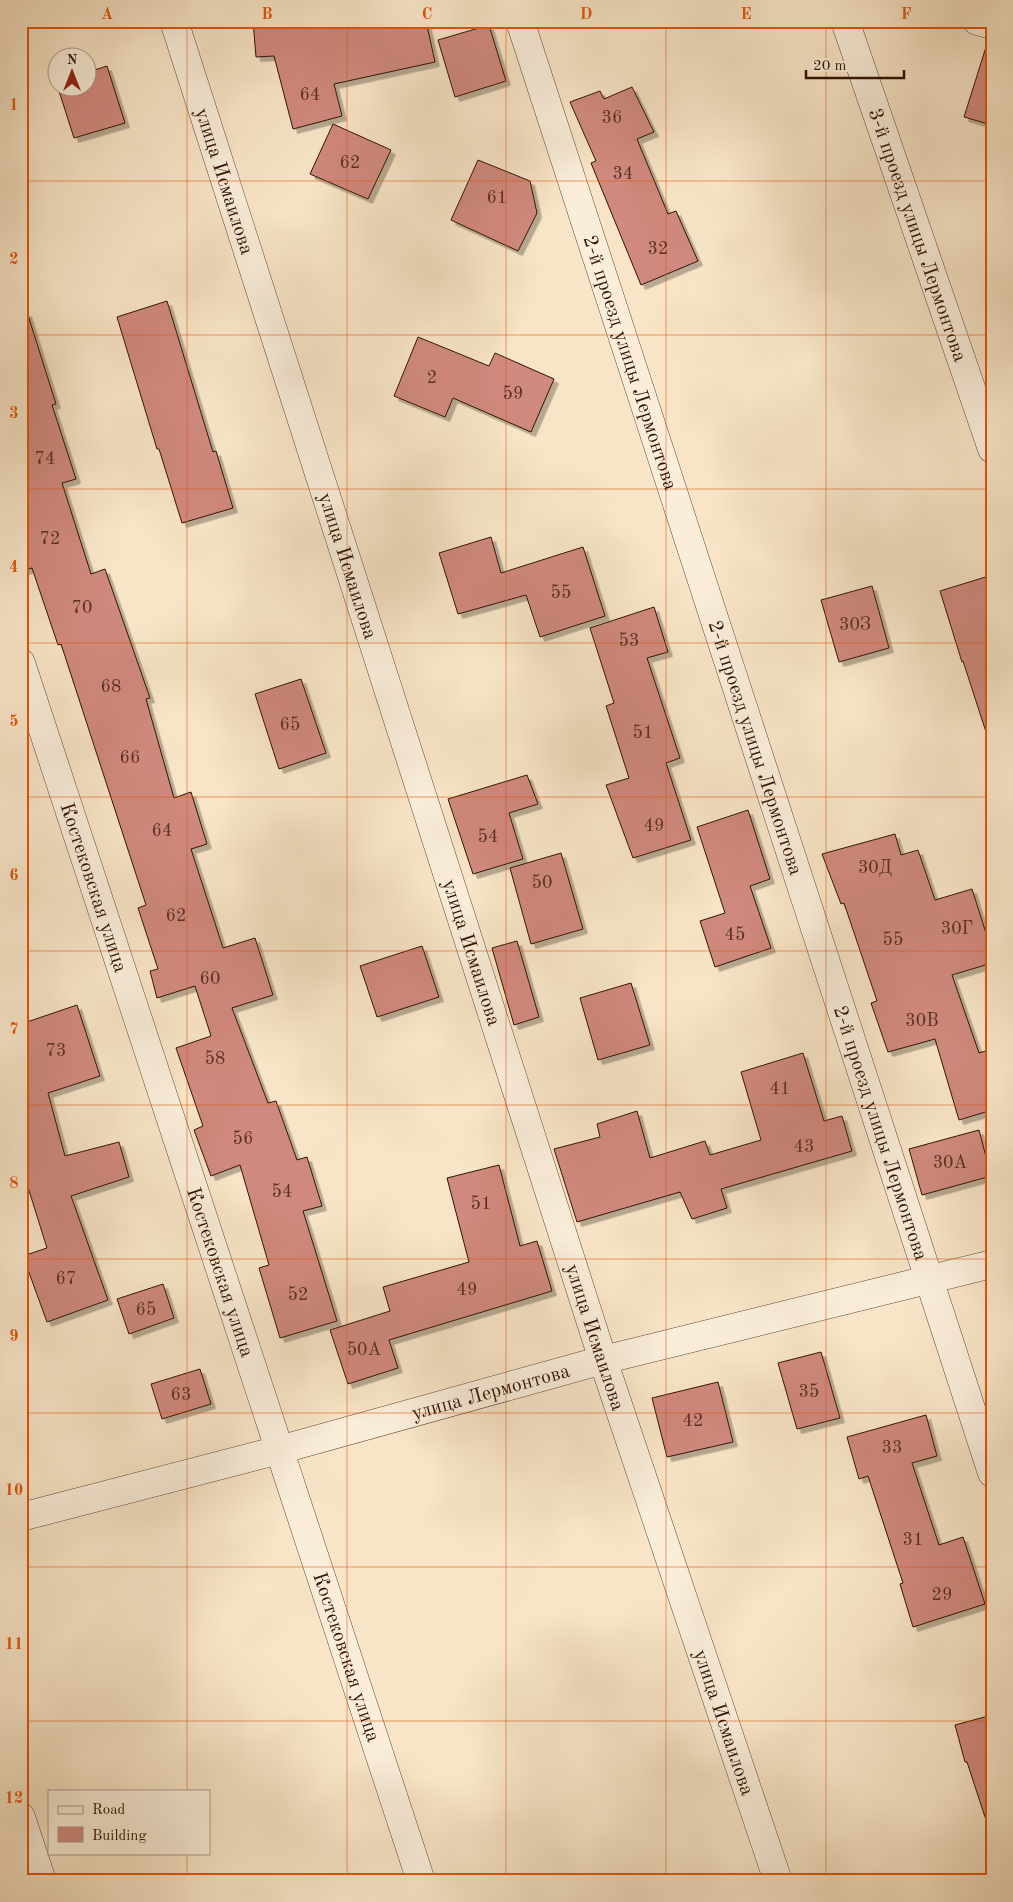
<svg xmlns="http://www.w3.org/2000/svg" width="1013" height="1902" viewBox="0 0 1013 1902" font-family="'Old Standard TT',serif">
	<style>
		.building { fill: #d0897e; stroke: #311302; filter: url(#shadow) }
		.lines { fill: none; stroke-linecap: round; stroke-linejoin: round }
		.minor-casing { stroke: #634833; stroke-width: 29 }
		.minor { stroke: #faeedb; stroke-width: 28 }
		.grid { fill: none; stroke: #df560c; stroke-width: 1; stroke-opacity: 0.55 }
		.labels { text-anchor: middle; stroke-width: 4; stroke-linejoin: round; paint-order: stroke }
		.number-label { font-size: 18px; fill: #593021 }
		.street-label { font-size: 20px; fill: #311302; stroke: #faeedb }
		.neatline { fill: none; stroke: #df560c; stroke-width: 2 }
		.grid-label { font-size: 16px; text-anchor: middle; font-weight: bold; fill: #df560c }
	</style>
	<defs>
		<filter id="shadow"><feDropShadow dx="4.5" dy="4.5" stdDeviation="0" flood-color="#0004"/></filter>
	</defs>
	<rect width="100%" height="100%" fill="#f8e5c7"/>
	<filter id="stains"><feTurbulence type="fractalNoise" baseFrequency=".004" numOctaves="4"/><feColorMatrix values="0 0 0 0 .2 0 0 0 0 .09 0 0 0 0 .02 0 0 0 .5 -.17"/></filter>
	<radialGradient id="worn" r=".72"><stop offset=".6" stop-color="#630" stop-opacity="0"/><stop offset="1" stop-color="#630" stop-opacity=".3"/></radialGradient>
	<g class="building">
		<path d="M 253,21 L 426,21 L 435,62 L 334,84 L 342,116 L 293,129 L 274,56 L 256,57 Z"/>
		<path d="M 489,25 L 506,81 L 455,97 L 438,40 Z"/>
		<path d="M 986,47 L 992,48 L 992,125 L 964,117 Z"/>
		<path d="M 107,66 L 125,123 L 74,138 L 58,88 L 88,88 L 88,72 Z"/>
		<path d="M 632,87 L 654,132 L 637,139 L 668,214 L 676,211 L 698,261 L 641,285 L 591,163 L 596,161 L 570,102 L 600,91 L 604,99 Z"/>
		<path d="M 333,124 L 391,150 L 368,199 L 310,174 Z"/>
		<path d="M 478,160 L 530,181 L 537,213 L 518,251 L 451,220 Z"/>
		<path d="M 167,301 L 213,452 L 216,451 L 233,508 L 182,523 L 159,449 L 157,449 L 117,317 Z"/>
		<path d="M 27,312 L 56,404 L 52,405 L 76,479 L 62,483 L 91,574 L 105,569 L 150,698 L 146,699 L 174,798 L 191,792 L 207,844 L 191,849 L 223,948 L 255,938 L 273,995 L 232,1008 L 268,1103 L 276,1101 L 297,1160 L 307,1157 L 322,1206 L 303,1211 L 337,1321 L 280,1338 L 259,1268 L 269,1265 L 240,1165 L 211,1176 L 194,1130 L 203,1126 L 176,1048 L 211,1036 L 195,986 L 157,998 L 150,971 L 158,969 L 138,908 L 146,905 L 61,644 L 58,645 L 32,568 L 21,571 L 21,313 Z"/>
		<path d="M 418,337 L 489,366 L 495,353 L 554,379 L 531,432 L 453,398 L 445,417 L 394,396 Z"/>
		<path d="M 491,537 L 501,573 L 583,547 L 605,616 L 540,637 L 526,595 L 458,614 L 439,553 Z"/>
		<path d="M 992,575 L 992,731 L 986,732 L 963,661 L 962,662 L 940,591 Z"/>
		<path d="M 872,586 L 889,648 L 839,662 L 821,600 Z"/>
		<path d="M 654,607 L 668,652 L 647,658 L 680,758 L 666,763 L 691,840 L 633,858 L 606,785 L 629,778 L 606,706 L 614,703 L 590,628 Z"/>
		<path d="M 301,679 L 326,753 L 279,769 L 255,694 Z"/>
		<path d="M 527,775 L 538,804 L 509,813 L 523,859 L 473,874 L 448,799 Z"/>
		<path d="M 748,810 L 770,879 L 750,886 L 771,948 L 715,967 L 700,921 L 725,913 L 697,827 Z"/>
		<path d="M 895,834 L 901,855 L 918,850 L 935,900 L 972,889 L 992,952 L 992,963 L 952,975 L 979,1053 L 992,1049 L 992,1110 L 959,1120 L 935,1039 L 888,1052 L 871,1003 L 877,1001 L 844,903 L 841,904 L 822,854 Z"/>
		<path d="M 561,853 L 583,929 L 531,944 L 510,868 Z"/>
		<path d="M 517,941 L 539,1017 L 514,1025 L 492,948 Z"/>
		<path d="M 422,946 L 439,997 L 377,1017 L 360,966 Z"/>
		<path d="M 631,983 L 650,1045 L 598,1060 L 580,998 Z"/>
		<path d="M 77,1005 L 100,1076 L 48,1093 L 65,1156 L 119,1142 L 129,1177 L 71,1196 L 108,1300 L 47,1322 L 23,1256 L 47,1248 L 21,1165 L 21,1024 Z"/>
		<path d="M 803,1053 L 824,1121 L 842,1116 L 852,1151 L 721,1189 L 727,1208 L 692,1219 L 680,1192 L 577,1222 L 554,1149 L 600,1137 L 597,1124 L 637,1111 L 650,1158 L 705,1141 L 710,1155 L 761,1140 L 741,1072 Z"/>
		<path d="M 979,1130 L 991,1176 L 922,1195 L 909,1149 Z"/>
		<path d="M 499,1165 L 520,1246 L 537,1241 L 552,1291 L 389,1340 L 398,1368 L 348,1384 L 330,1330 L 390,1311 L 383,1287 L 469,1262 L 447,1178 Z"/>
		<path d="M 163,1284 L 174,1318 L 129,1334 L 117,1299 Z"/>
		<path d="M 821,1352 L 840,1418 L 797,1429 L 778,1363 Z"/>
		<path d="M 200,1369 L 211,1404 L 162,1419 L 151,1384 Z"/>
		<path d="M 718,1382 L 733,1442 L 667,1457 L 652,1398 Z"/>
		<path d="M 926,1415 L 937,1456 L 912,1463 L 939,1545 L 963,1537 L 985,1604 L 913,1627 L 900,1584 L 903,1583 L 868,1476 L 859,1479 L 847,1437 Z"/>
		<path d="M 992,1715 L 992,1819 L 986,1820 L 967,1762 L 965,1762 L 955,1725 Z"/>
	</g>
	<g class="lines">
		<g class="minor-casing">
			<g id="minor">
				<path id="s1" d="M 174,21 L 603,1360 L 778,1881"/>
				<path id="s2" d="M 520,21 L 992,1473"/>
				<path id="s3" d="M 845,21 L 992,449"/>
				<path d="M 977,21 L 992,25"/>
				<path id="s4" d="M 21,663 L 421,1881"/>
				<path id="s5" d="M 21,1517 L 279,1450 L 603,1360 L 992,1264"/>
				<path d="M 21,1817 L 42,1881"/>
			</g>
		</g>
		<use href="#minor" class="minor"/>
	</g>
	<path class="grid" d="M 187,21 L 187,1791M 347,21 L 347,1881M 506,21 L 506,1881M 666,21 L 666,1881M 826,21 L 826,1881M 21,181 L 992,181M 21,335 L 992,335M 21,489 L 992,489M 21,643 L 992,643M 21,797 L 992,797M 21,951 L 992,951M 21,1105 L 992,1105M 21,1259 L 992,1259M 21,1413 L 992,1413M 21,1567 L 992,1567M 21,1721 L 992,1721M 187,1853 L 187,1881"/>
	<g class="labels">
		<g class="number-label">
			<text x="310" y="100">64</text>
			<text x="612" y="123">36</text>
			<text x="350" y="168">62</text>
			<text x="623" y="179">34</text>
			<text x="497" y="203">61</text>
			<text x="658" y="254">32</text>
			<text x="432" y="383">2</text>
			<text x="513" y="399">59</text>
			<text x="45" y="464">74</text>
			<text x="50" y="544">72</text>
			<text x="561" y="598">55</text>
			<text x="82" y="613">70</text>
			<text x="855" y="630">30З</text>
			<text x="629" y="646">53</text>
			<text x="111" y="692">68</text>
			<text x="290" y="730">65</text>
			<text x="643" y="738">51</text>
			<text x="130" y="763">66</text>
			<text x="654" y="831">49</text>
			<text x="162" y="836">64</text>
			<text x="488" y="842">54</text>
			<text x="875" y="873">30Д</text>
			<text x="542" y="888">50</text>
			<text x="176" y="921">62</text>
			<text x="957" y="934">30Г</text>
			<text x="735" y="940">45</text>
			<text x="893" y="945">55</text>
			<text x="210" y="984">60</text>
			<text x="922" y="1026">30В</text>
			<text x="56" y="1056">73</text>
			<text x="215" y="1064">58</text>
			<text x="780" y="1094">41</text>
			<text x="243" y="1144">56</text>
			<text x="804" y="1152">43</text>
			<text x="950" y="1168">30А</text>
			<text x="282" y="1197">54</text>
			<text x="481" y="1209">51</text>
			<text x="66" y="1284">67</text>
			<text x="467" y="1295">49</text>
			<text x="298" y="1300">52</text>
			<text x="146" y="1315">65</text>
			<text x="364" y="1355">50А</text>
			<text x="809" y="1397">35</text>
			<text x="181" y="1400">63</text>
			<text x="693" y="1426">42</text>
			<text x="892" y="1453">33</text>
			<text x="913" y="1545">31</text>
			<text x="942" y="1600">29</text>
		</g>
		<g class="street-label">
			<text dy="7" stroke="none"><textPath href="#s1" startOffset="168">улица Исмаилова</textPath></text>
			<text dy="7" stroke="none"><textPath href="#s3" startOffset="226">3-й проезд улицы Лермонтова</textPath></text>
			<text dy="7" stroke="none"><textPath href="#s2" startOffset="359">2-й проезд улицы Лермонтова</textPath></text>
			<text dy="7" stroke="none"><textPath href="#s1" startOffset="572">улица Исмаилова</textPath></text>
			<text dy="7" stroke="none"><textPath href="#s2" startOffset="764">2-й проезд улицы Лермонтова</textPath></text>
			<text dy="7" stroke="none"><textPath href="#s4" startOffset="236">Костековская улица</textPath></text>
			<text dy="7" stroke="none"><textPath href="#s1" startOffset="978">улица Исмаилова</textPath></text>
			<text dy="7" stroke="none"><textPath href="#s2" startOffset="1169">2-й проезд улицы Лермонтова</textPath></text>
			<text dy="7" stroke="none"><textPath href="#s4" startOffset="641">Костековская улица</textPath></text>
			<text dy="7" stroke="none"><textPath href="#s1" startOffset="1382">улица Исмаилова</textPath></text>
			<text dy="7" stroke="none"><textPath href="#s5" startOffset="486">улица Лермонтова</textPath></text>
			<text dy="7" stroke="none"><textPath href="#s4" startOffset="1046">Костековская улица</textPath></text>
			<text dy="7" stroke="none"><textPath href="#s1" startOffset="1788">улица Исмаилова</textPath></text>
		</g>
	</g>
	<rect width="1013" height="1902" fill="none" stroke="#f8e5c7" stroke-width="55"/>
	<rect x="48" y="1790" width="162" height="65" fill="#faeedb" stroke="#aa9684"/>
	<rect x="58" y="1806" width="25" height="8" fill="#faeedb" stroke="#aa9684"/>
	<text x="92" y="1814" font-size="15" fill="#311302">Road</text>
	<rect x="58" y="1827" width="25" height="15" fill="#d0897e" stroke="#aa9684"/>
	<text x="92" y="1840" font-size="15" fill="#311302">Building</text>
	<g transform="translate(72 72)"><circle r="24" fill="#faeedb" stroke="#aa9684"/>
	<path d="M0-4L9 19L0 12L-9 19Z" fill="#8f2418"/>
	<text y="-8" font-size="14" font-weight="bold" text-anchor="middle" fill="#311302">N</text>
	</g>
	<path d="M806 70v8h98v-8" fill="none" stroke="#311302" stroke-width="2.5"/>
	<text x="813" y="70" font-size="15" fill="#311302" stroke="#faeedb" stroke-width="4" paint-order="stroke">20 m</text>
	<rect x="28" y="28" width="958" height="1846" class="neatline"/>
	<g class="grid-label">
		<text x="107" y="19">A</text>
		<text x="267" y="19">B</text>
		<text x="427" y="19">C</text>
		<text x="586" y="19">D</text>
		<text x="746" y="19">E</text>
		<text x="906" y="19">F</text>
		<text x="14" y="110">1</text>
		<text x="14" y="264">2</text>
		<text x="14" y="418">3</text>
		<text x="14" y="572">4</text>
		<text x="14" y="726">5</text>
		<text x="14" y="880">6</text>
		<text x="14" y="1034">7</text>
		<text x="14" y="1188">8</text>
		<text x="14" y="1341">9</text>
		<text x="14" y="1495">10</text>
		<text x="14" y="1649">11</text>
		<text x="14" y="1803">12</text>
	</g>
	<rect width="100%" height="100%" filter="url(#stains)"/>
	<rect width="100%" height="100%" fill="url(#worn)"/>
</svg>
